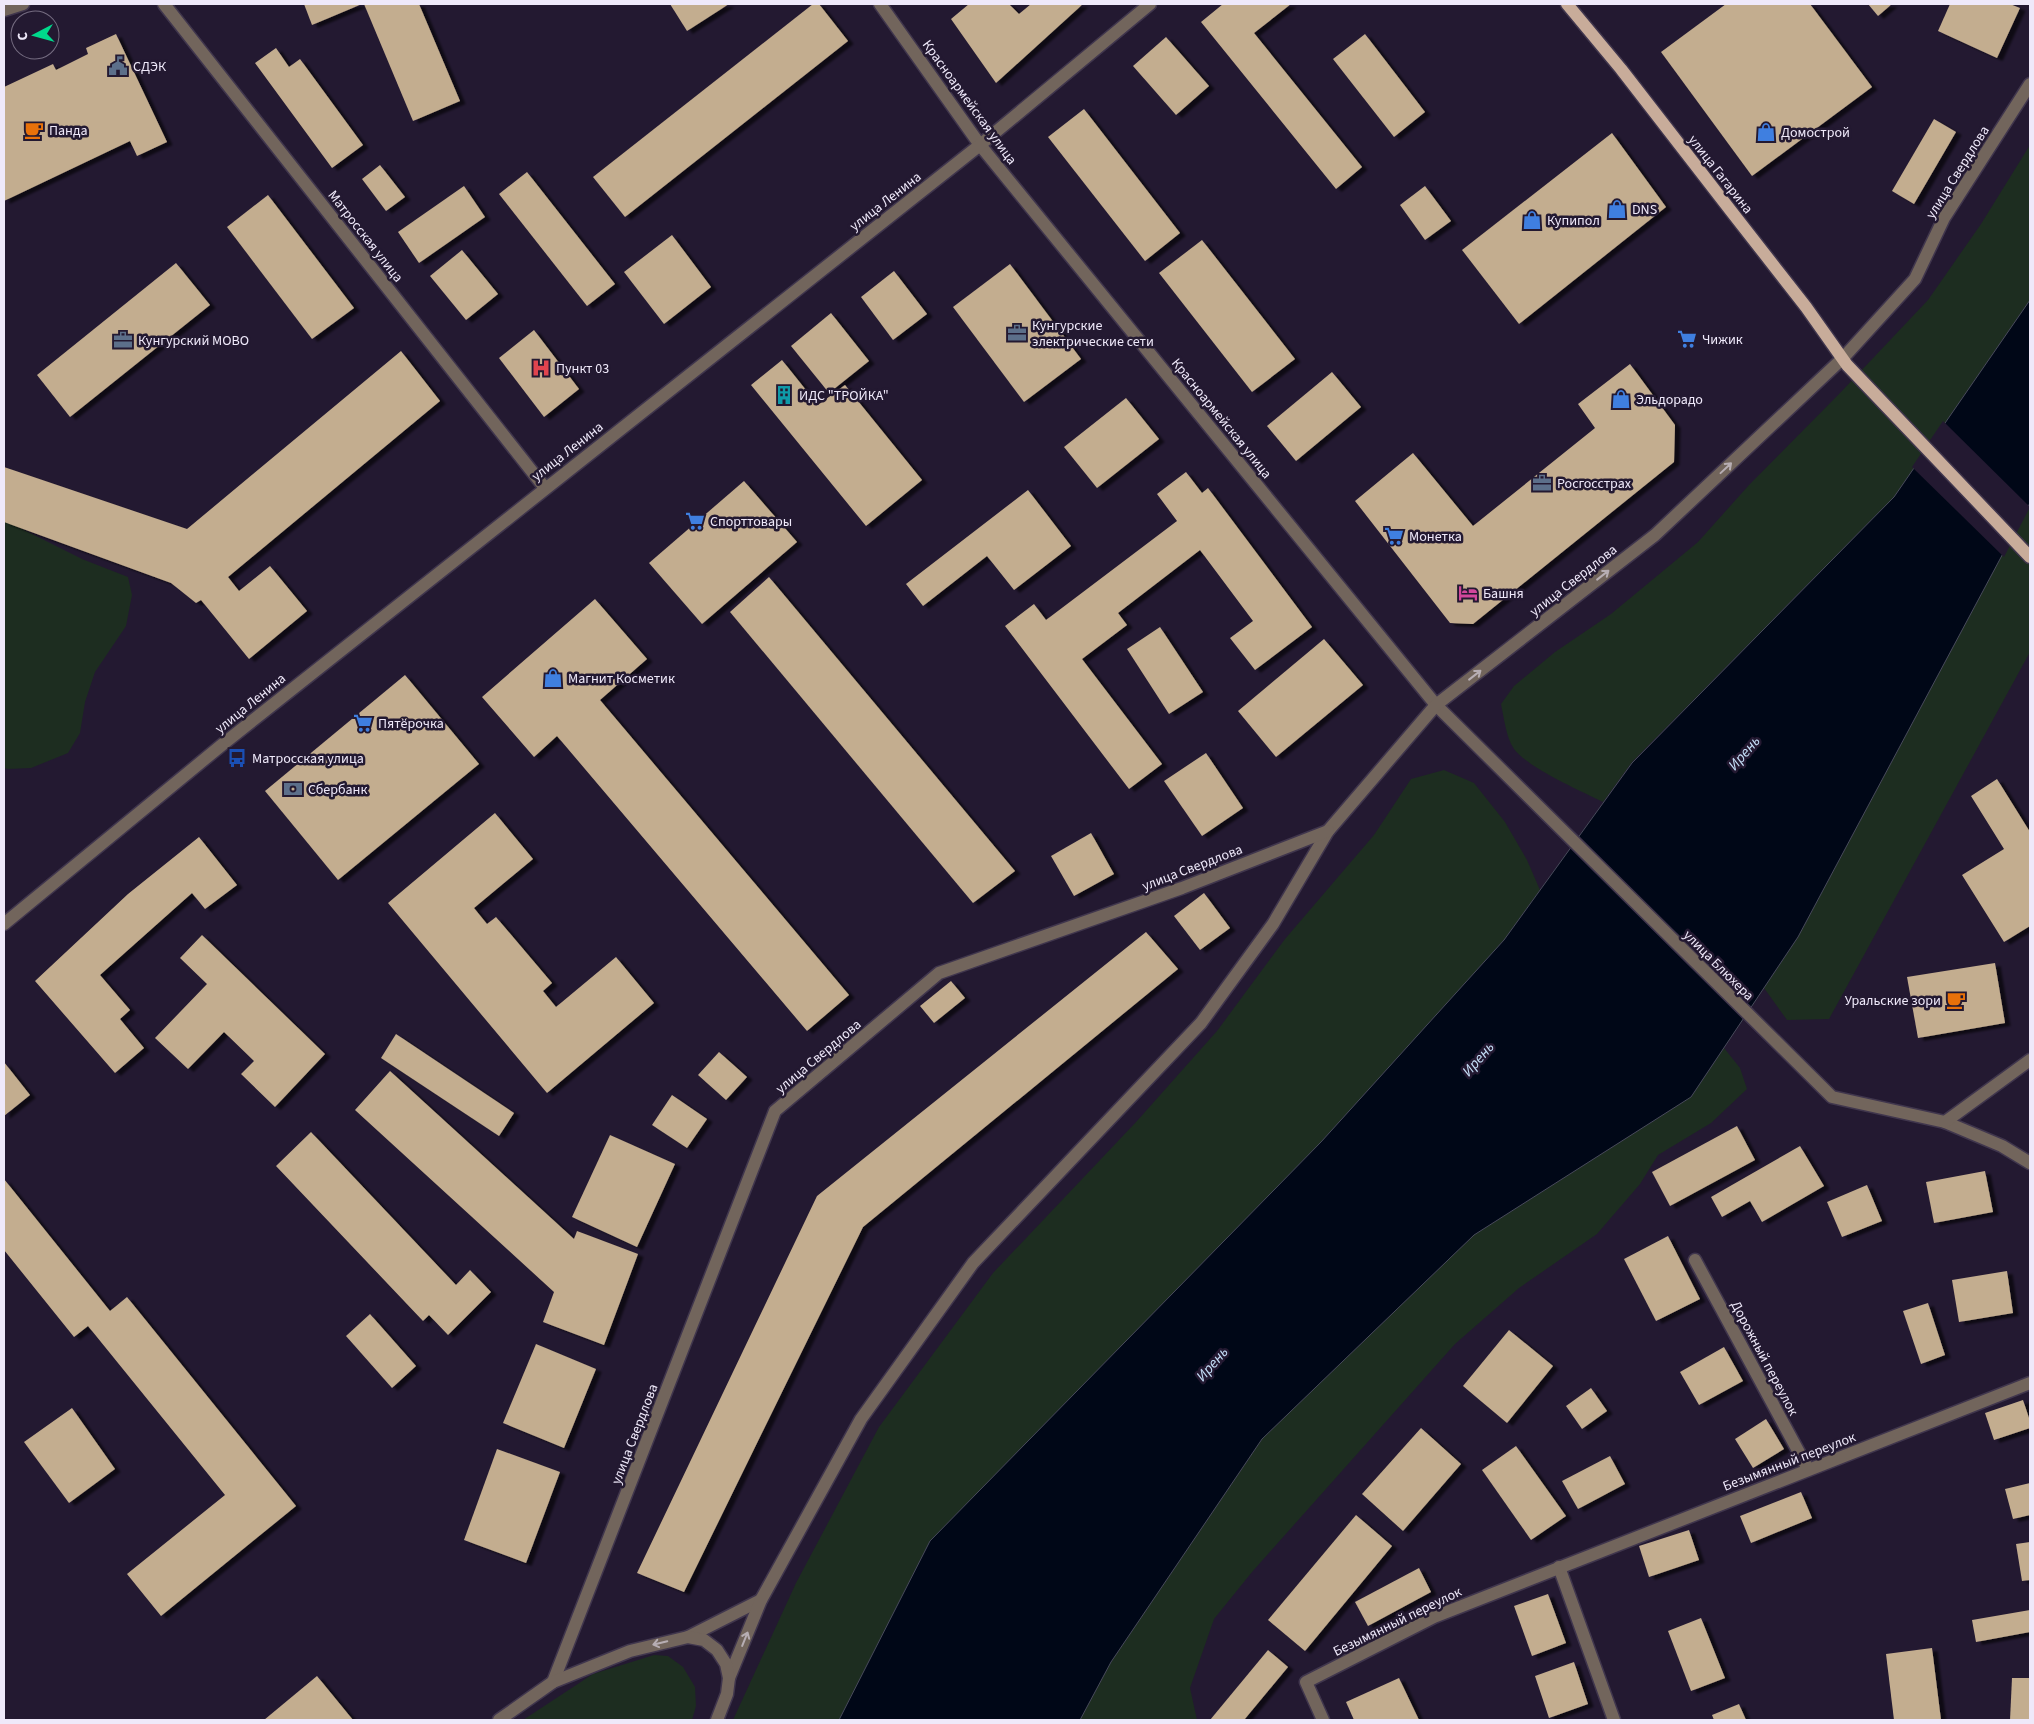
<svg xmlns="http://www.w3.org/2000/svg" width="2034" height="1724" viewBox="0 0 2034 1724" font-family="'Source Sans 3',sans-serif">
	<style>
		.green { fill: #1d2d20 }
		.water { fill: #000717; stroke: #484b5b }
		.pier { fill: #231931 }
		.building { fill: #c3ad8f; filter: url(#shadow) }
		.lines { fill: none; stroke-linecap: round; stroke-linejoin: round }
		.minor-casing { stroke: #40364d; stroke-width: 15 }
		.major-casing { stroke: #40364d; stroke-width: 15 }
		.minor { stroke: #72655c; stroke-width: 12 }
		.major { stroke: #c8ac9a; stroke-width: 12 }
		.oneway { stroke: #b7aeb3 }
		.labels { text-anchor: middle; stroke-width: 5; stroke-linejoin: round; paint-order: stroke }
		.poi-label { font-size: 14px; fill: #efe9fa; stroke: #231931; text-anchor: start }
		.street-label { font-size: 14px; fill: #efe9fa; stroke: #231931 }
		.water-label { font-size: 15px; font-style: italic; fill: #c7e1fa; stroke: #231931 }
	</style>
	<defs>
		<filter id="shadow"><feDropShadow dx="5.5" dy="3" stdDeviation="1" flood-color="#0009"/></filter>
	</defs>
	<rect width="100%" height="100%" fill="#231931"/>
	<g class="green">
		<path d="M 2030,145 L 2030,300 L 1894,497 L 1632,762 L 1603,802 C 1581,791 1528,768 1514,749 C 1506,737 1504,718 1501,704 L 1514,686 L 1555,652 L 1611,614 L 1698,542 L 1749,485 L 1841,392 L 1928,300 L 1981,224 Z"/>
		<path d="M 2030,503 L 2030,652 L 1829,1019 L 1787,1020 L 1764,988 L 1798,937 Z"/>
		<path d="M 4,520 L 82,559 L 128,577 L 132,595 L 126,626 L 95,672 L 85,702 L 80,733 L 68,753 L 31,768 L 8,769 L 4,768 Z"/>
		<path d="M 1444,770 L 1474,783 L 1505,822 L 1527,860 L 1540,890 L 1504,940 L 1321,1142 L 930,1541 L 839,1720 L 733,1720 L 796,1583 L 879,1427 L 993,1273 L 1137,1121 L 1217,1031 L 1285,939 L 1374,835 L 1411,779 Z"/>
		<path d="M 1724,1048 L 1740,1068 L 1747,1089 L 1711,1123 L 1658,1155 L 1640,1184 L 1597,1234 L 1519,1288 L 1455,1344 L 1252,1572 L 1214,1619 L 1190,1688 L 1197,1720 L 1080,1720 L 1111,1662 L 1262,1439 L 1474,1235 L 1691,1097 Z"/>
		<path d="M 654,1655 L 668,1656 L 683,1667 L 695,1687 L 696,1706 L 692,1720 L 523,1720 L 593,1674 Z"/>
	</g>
	<path class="water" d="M 2030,300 L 2030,503 L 1798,937 L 1691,1097 L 1474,1235 L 1262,1439 L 1111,1662 L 1080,1720 L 839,1720 L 930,1541 L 1321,1142 L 1504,940 L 1632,763 L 1894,497 Z"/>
	<path class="pier" d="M 1943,421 L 2030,507 L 2004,557 L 1912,467 Z"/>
	<g class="building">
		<path d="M 304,4 L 362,4 L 312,25 Z"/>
		<path d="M 364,4 L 419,4 L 460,101 L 413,121 Z"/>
		<path d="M 670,4 L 729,4 L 687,31 Z"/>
		<path d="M 813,4 L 819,4 L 848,41 L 625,217 L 593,177 Z"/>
		<path d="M 969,4 L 1009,4 L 1019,14 L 1031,4 L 1083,4 L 996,83 L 951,19 Z"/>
		<path d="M 1223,4 L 1291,4 L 1254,33 L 1362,167 L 1336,189 L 1201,22 Z"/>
		<path d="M 1726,4 L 1810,4 L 1872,87 L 1752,176 L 1661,52 Z"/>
		<path d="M 1868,4 L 1892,4 L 1878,16 Z"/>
		<path d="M 1950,4 L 2010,4 L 2020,8 L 1997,58 L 1938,31 Z"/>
		<path d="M 116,34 L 167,142 L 137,156 L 130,141 L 4,201 L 4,87 L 53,64 L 56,70 L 88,54 L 86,48 Z"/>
		<path d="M 1365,34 L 1425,112 L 1394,137 L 1333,59 Z"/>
		<path d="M 1166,37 L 1209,86 L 1176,115 L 1133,66 Z"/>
		<path d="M 276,48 L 289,67 L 300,59 L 363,145 L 332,168 L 255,63 Z"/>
		<path d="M 1084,109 L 1180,233 L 1145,261 L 1048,137 Z"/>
		<path d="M 1934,119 L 1956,132 L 1914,204 L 1892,191 Z"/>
		<path d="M 1612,133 L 1666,207 L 1519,324 L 1462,250 Z"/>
		<path d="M 380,165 L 405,197 L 386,211 L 362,179 Z"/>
		<path d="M 527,172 L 615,284 L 587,306 L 499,194 Z"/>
		<path d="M 464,186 L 485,217 L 419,263 L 398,232 Z"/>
		<path d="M 1425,186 L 1451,221 L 1425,240 L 1400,205 Z"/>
		<path d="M 268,195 L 354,308 L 312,339 L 227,227 Z"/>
		<path d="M 672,235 L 711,287 L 664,324 L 624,272 Z"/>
		<path d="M 1202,240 L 1295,359 L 1252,392 L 1159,273 Z"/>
		<path d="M 462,250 L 498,294 L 466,320 L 430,276 Z"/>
		<path d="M 176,263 L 210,305 L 70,417 L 37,375 Z"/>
		<path d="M 1010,264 L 1081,359 L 1024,402 L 953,307 Z"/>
		<path d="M 894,271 L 927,314 L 893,340 L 861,297 Z"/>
		<path d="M 831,313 L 869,361 L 829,393 L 791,346 Z"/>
		<path d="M 534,330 L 579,389 L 544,417 L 499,358 Z"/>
		<path d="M 401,351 L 440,401 L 228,577 L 239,591 L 270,566 L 307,611 L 249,659 L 201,600 L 196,603 L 171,583 L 4,522 L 4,467 L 187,529 Z"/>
		<path d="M 782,360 L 818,405 L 845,385 L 922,480 L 866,526 L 751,385 Z"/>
		<path d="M 1630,364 L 1675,425 L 1674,462 L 1473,624 L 1450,623 L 1355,501 L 1413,453 L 1473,526 L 1595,428 L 1578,404 Z"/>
		<path d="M 1332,372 L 1361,407 L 1296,461 L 1267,426 Z"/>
		<path d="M 1126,398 L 1159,439 L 1097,488 L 1064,447 Z"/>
		<path d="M 1186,472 L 1202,493 L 1208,488 L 1312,627 L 1255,670 L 1230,638 L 1253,621 L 1200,550 L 1118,613 L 1127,625 L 1082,659 L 1162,764 L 1129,789 L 1005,626 L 1034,604 L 1046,620 L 1177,521 L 1157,494 Z"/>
		<path d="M 744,481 L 797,542 L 702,624 L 649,563 Z"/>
		<path d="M 1028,490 L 1071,546 L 1014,590 L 987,556 L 923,606 L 906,584 Z"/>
		<path d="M 769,577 L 1015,871 L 973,903 L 730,612 Z"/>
		<path d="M 595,599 L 647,659 L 600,700 L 849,995 L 807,1031 L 557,736 L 534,757 L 482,697 Z"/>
		<path d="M 1160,627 L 1203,692 L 1169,714 L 1127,649 Z"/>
		<path d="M 1324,639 L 1363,685 L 1276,757 L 1238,711 Z"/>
		<path d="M 405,675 L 479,764 L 338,880 L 265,791 Z"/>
		<path d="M 1206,753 L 1243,808 L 1202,836 L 1164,781 Z"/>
		<path d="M 1997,779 L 2030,832 L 2030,926 L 2004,942 L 1962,875 L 2004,849 L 1971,796 Z"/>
		<path d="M 495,813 L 533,859 L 474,908 L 487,924 L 496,917 L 552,983 L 543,991 L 556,1007 L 616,957 L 654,1003 L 547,1093 L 388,903 Z"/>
		<path d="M 1091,833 L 1114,874 L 1074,896 L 1051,856 Z"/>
		<path d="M 199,837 L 237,885 L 205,909 L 192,893 L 100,975 L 130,1010 L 120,1019 L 144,1048 L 115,1073 L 35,981 L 128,894 Z"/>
		<path d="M 1204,893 L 1230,928 L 1200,950 L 1174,916 Z"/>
		<path d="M 1146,932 L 1178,969 L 863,1227 L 684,1592 L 637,1573 L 817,1196 Z"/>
		<path d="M 202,935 L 325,1054 L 275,1107 L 241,1074 L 254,1061 L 224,1032 L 188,1069 L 155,1038 L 207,984 L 180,958 Z"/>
		<path d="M 1995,963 L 2005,1023 L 1918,1038 L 1907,977 Z"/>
		<path d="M 951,981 L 965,998 L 934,1023 L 920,1006 Z"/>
		<path d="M 396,1034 L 514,1113 L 499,1136 L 381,1058 Z"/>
		<path d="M 719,1052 L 747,1077 L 726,1100 L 698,1075 Z"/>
		<path d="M 4,1062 L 30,1095 L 4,1116 Z"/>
		<path d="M 390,1071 L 574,1239 L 577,1231 L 638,1254 L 604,1345 L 543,1322 L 554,1292 L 355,1110 Z"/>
		<path d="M 672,1095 L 707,1119 L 687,1148 L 652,1125 Z"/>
		<path d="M 1737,1126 L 1755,1160 L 1670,1206 L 1652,1172 Z"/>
		<path d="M 311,1132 L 456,1285 L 470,1270 L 491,1292 L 448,1335 L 429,1315 L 423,1321 L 276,1166 Z"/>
		<path d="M 610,1135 L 675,1164 L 637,1247 L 572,1217 Z"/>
		<path d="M 1800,1146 L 1824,1186 L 1762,1222 L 1750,1201 L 1722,1217 L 1711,1197 Z"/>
		<path d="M 1985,1171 L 1993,1212 L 1934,1223 L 1926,1182 Z"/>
		<path d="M 4,1179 L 110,1311 L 127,1297 L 296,1506 L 161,1616 L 127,1574 L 225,1495 L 88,1326 L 74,1337 L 4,1250 Z"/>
		<path d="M 1867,1185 L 1882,1221 L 1842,1237 L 1827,1202 Z"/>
		<path d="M 1668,1236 L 1700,1299 L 1656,1321 L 1624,1259 Z"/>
		<path d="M 2007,1271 L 2013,1313 L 1959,1322 L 1952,1280 Z"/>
		<path d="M 1928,1303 L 1945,1355 L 1921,1364 L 1903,1311 Z"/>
		<path d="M 370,1314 L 416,1366 L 392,1388 L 346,1336 Z"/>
		<path d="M 1509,1330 L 1553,1366 L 1507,1423 L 1463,1386 Z"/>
		<path d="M 536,1344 L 596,1369 L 564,1448 L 503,1423 Z"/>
		<path d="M 1724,1347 L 1743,1381 L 1699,1405 L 1680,1372 Z"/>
		<path d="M 1591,1388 L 1607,1411 L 1582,1429 L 1566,1406 Z"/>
		<path d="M 2023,1400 L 2030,1421 L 2030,1428 L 1994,1440 L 1985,1413 Z"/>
		<path d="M 72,1408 L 115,1469 L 69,1503 L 24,1442 Z"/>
		<path d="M 1766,1419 L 1784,1449 L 1753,1468 L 1735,1439 Z"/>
		<path d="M 1421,1428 L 1461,1464 L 1403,1531 L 1362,1494 Z"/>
		<path d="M 1516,1446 L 1566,1516 L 1531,1540 L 1482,1470 Z"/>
		<path d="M 497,1449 L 560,1472 L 526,1563 L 464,1540 Z"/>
		<path d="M 1610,1456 L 1625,1484 L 1578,1509 L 1562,1481 Z"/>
		<path d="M 2030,1483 L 2030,1515 L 2013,1519 L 2005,1489 Z"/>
		<path d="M 1801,1492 L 1812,1518 L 1751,1543 L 1740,1516 Z"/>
		<path d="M 1356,1515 L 1392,1546 L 1305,1651 L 1268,1620 Z"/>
		<path d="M 1689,1530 L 1699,1560 L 1649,1577 L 1639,1546 Z"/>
		<path d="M 2030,1542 L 2030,1580 L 2022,1581 L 2016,1544 Z"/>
		<path d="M 1419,1568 L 1431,1592 L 1368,1626 L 1355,1602 Z"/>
		<path d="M 1548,1594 L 1566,1643 L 1532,1656 L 1514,1606 Z"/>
		<path d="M 2030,1610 L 2030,1632 L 1976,1642 L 1972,1620 Z"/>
		<path d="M 1701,1618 L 1725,1678 L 1691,1691 L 1668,1631 Z"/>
		<path d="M 1932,1648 L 1941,1720 L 1894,1720 L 1886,1654 Z"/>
		<path d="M 1268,1650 L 1288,1667 L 1244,1720 L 1210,1720 Z"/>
		<path d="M 1574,1662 L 1588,1704 L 1549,1718 L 1535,1676 Z"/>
		<path d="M 317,1676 L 353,1720 L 264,1720 Z"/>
		<path d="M 1399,1678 L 1419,1720 L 1354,1720 L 1346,1702 Z"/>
		<path d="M 2012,1678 L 2030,1678 L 2030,1720 L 2010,1720 Z"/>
		<path d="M 1739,1704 L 1746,1720 L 1714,1720 L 1712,1715 Z"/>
	</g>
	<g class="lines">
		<g class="minor-casing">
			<g id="minor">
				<path d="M 164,4 L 545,488"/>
				<path d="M 880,4 L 980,145 L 1436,705 L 1832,1097 L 1945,1122 L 2002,1146 L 2030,1163"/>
				<path d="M 4,10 L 23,4"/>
				<path d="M 4,924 L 223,744 L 980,145 L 1150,4"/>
				<path d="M 1945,1122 L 2030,1060"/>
				<path d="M 1695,1260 L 1808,1469"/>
				<path d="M 1559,1567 L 1614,1720"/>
				<path d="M 688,1637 L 761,1600"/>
				<path d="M 729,1678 L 761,1600 L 861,1419 L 973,1263 L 1201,1023 L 1273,924 L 1328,831 L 1436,705 L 1655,535 L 1843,358 L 1915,279 L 1944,218 L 2030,84"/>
				<path d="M 553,1682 L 775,1111 L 939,973 L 1182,888 L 1328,831"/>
				<path d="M 499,1720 L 553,1682 L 630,1651 L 688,1637 L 704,1640 L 717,1650 L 726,1664 L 729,1678 L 727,1694 L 717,1720"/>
				<path d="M 1323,1720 L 1306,1682 L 1434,1617 L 2030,1383"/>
			</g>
		</g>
		<g class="major-casing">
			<path id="major" d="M 1567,4 L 1621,69 L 1731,211 L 1806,307 L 1847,365 L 2030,557"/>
		</g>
		<use href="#minor" class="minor"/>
		<use href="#major" class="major"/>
	</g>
	<defs><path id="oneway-shaft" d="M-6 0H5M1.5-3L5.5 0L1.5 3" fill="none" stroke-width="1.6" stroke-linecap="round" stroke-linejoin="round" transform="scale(1.25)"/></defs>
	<g class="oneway">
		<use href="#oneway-shaft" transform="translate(1726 468) rotate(-43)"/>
		<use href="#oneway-shaft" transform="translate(1603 575) rotate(-38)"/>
		<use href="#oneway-shaft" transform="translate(1475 675) rotate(-38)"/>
		<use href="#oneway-shaft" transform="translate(745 1639) rotate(-68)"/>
		<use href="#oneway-shaft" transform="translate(660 1643) rotate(166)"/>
	</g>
	<defs>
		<g id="civic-bare" transform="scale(1.5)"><path d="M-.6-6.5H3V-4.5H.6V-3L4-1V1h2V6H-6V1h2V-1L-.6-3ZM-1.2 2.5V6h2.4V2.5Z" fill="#5c6f8a" stroke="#231931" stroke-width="2.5" paint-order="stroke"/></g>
		<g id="cafe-bare" transform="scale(1.5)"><path d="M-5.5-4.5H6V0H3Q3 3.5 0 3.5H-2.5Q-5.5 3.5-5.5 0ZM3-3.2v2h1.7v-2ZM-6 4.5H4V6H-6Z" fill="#e8710a" stroke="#231931" stroke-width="2.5" paint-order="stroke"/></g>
		<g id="shop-bare" transform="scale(1.5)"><path d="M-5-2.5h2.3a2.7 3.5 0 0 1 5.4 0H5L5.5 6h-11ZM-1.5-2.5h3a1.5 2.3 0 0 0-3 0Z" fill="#3f7fe0" stroke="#231931" stroke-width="2.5" paint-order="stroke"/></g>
		<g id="office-bare" transform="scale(1.5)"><path d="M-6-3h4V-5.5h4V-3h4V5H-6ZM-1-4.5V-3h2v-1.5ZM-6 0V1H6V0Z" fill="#5c6f8a" stroke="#231931" stroke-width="2.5" paint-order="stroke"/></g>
		<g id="supermarket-bare" transform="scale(1.5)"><path d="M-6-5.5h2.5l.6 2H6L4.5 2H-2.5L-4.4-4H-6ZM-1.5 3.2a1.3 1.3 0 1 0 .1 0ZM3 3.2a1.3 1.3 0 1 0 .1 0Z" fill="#3f7fe0" stroke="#231931" stroke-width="2.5" paint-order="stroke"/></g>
		<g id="hospital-bare" transform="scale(1.5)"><path d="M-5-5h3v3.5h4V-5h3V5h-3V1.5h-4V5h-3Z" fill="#e0444e" stroke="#231931" stroke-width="2.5" paint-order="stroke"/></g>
		<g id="building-bare" transform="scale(1.5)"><path d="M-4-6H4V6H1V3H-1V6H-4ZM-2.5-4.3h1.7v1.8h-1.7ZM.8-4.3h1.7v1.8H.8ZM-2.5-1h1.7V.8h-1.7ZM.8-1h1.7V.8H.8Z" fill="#0f9aa8" stroke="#231931" stroke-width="2.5" paint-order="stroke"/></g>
		<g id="hotel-bare" transform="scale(1.5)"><path d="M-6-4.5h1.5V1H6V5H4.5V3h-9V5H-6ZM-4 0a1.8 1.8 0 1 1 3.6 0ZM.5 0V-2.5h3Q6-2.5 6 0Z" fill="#d1479c" stroke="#231931" stroke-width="2.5" paint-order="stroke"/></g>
		<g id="bus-bare" transform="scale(1.5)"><path d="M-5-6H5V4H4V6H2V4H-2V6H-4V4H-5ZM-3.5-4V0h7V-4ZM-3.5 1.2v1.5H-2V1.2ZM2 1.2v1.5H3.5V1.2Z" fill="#1a4fb4" stroke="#231931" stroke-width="2.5" paint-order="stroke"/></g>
		<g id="bank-bare" transform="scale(1.5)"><path d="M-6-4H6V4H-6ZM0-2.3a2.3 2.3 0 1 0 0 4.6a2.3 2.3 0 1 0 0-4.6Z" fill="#5c6f8a" stroke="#231931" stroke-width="2.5" paint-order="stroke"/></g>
	</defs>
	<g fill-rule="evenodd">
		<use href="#civic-bare" x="118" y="66"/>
		<use href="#cafe-bare" x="34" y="130"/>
		<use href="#shop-bare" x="1766" y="132"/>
		<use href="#shop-bare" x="1617" y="209"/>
		<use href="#shop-bare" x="1532" y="220"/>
		<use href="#office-bare" x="1017" y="333"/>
		<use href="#supermarket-bare" x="1687" y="339"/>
		<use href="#office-bare" x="123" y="340"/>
		<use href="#hospital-bare" x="541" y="368"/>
		<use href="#building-bare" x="784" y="395"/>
		<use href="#shop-bare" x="1621" y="399"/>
		<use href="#office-bare" x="1542" y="483"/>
		<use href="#supermarket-bare" x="695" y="521"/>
		<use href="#supermarket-bare" x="1394" y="536"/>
		<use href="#hotel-bare" x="1468" y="593"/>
		<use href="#shop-bare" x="553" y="678"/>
		<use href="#supermarket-bare" x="363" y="723"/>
		<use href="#bus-bare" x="237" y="758"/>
		<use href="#bank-bare" x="293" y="789"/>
		<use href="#cafe-bare" x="1956" y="1000"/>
	</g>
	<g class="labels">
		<g class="poi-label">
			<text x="133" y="71">СДЭК</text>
			<text x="49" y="135">Панда</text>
			<text x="1781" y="137">Домострой</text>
			<text x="1632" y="214">DNS</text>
			<text x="1547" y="225">Купипол</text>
			<text x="1032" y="330">Кунгурские<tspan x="1032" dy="16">электрические сети</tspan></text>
			<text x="1702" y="344">Чижик</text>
			<text x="138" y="345">Кунгурский МОВО</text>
			<text x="556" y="373">Пункт 03</text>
			<text x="799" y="400">ИДС "ТРОЙКА"</text>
			<text x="1636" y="404">Эльдорадо</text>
			<text x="1557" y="488">Росгосстрах</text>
			<text x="710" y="526">Спорттовары</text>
			<text x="1409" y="541">Монетка</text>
			<text x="1483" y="598">Башня</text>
			<text x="568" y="683">Магнит Косметик</text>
			<text x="378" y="728">Пятёрочка</text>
			<text x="252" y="763">Матросская улица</text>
			<text x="308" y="794">Сбербанк</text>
			<text x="1941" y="1005" text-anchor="end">Уральские зори</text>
		</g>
		<g class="street-label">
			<text transform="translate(970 102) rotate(54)" y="5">Красноармейская улица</text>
			<text transform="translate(1957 172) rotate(-58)" y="5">улица Свердлова</text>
			<text transform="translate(1721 174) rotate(52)" y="5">улица Гагарина</text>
			<text transform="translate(885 201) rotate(-38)" y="5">улица Ленина</text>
			<text transform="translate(366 236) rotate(52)" y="5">Матросская улица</text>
			<text transform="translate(1222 418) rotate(51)" y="5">Красноармейская улица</text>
			<text transform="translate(567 451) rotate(-38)" y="5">улица Ленина</text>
			<text transform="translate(1573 580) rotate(-38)" y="5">улица Свердлова</text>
			<text transform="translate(250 703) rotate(-39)" y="5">улица Ленина</text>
			<text transform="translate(1192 867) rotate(-21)" y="5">улица Свердлова</text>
			<text transform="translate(1719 965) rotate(45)" y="5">улица Блюхера</text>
			<text transform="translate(818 1056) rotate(-40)" y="5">улица Свердлова</text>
			<text transform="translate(1765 1358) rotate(62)" y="5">Дорожный переулок</text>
			<text transform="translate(634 1434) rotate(-69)" y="5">улица Свердлова</text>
			<text transform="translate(1789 1461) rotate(-21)" y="5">Безымянный переулок</text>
			<text transform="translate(1397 1621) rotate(-26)" y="5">Безымянный переулок</text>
		</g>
		<g class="water-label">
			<text transform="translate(1744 753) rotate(-49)" y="5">Ирень</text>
			<text transform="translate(1478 1059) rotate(-49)" y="5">Ирень</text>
			<text transform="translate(1212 1364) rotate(-49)" y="5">Ирень</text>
		</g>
	</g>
	<rect width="2034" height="1724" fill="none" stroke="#efe9fa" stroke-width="10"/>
	<g transform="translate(35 35) rotate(264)"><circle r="24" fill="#231931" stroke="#756c81"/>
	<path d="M0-4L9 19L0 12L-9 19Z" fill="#00d98c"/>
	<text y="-8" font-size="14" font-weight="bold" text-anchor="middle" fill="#efe9fa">С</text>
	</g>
</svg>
